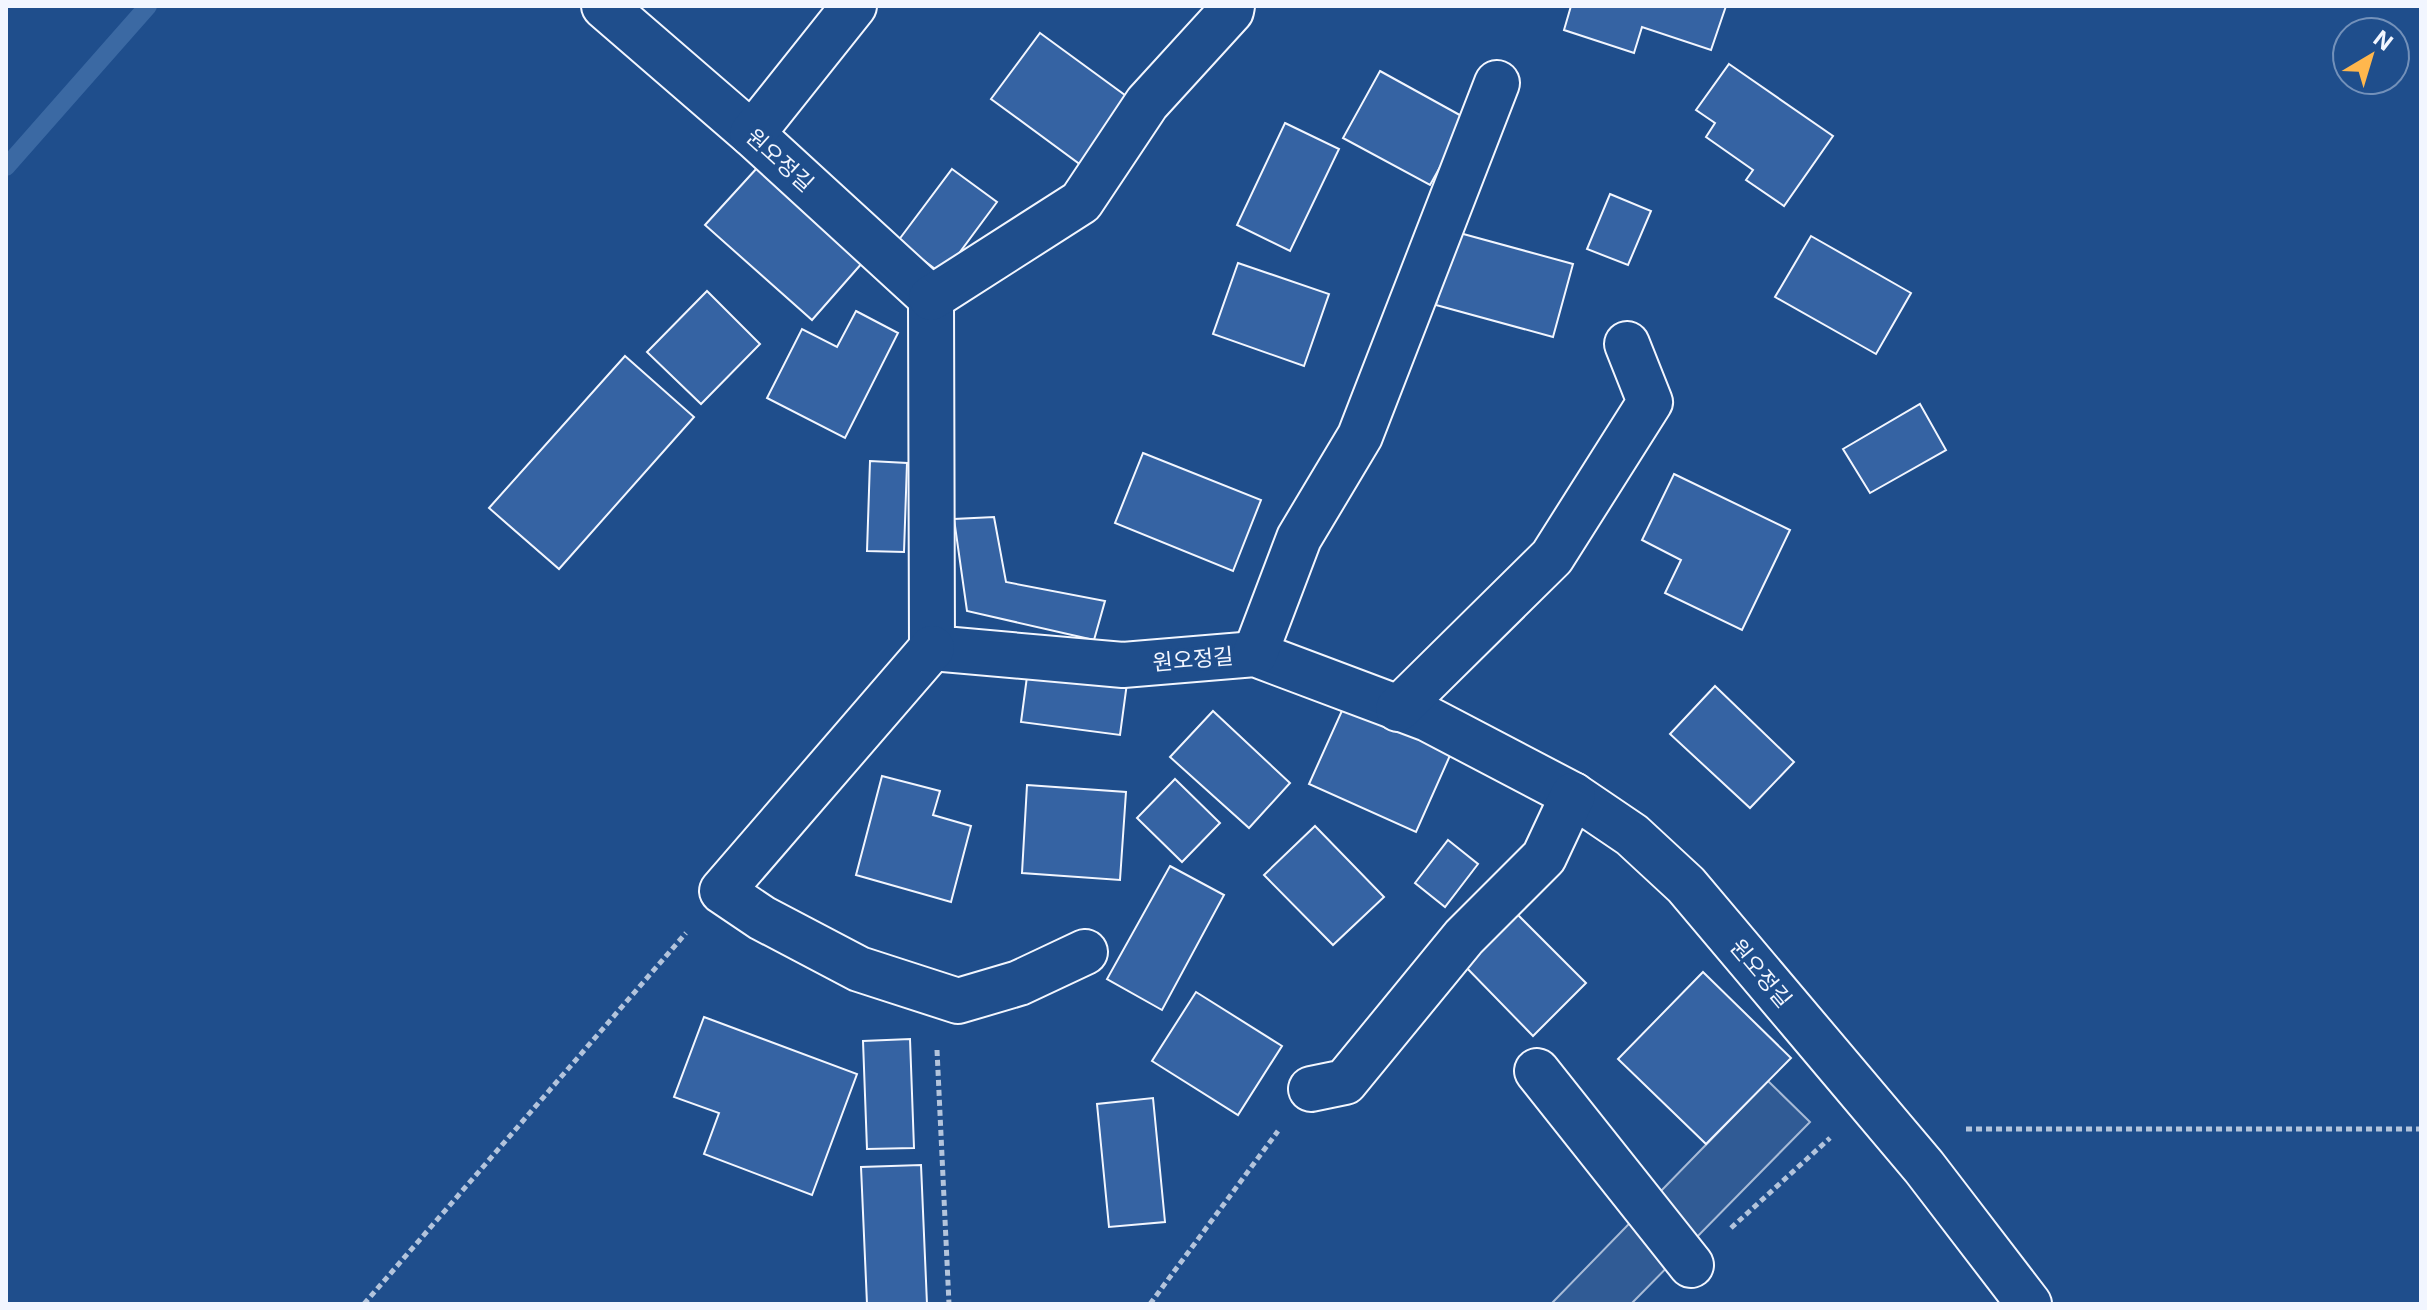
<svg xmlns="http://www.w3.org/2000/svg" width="2427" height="1310" viewBox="0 0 2427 1310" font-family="Inter,'Noto Sans KR',sans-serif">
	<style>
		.parking { fill: #305b95; stroke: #a8bbd7; stroke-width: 2 }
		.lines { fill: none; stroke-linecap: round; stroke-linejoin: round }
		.stream { stroke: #3b69a3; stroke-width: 18 }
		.building { fill: #3563a3; stroke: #f2f6ff; stroke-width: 2 }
		.minor-casing { stroke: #f2f6ff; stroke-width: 48 }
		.path { stroke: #b3c4dc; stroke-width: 5; stroke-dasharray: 6 4; stroke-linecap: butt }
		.minor { stroke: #1f4e8c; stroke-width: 44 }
		.labels { text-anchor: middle; stroke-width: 6; stroke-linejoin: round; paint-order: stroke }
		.street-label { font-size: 22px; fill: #f2f6ff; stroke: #1f4e8c }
	</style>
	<rect width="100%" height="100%" fill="#1f4e8c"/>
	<path class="parking" d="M 1768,1081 L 1810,1122 L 1631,1304 L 1551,1304 Z"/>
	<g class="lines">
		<path class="stream" d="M 6,167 L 148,6"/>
	</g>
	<g class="building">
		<path d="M 1571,6 L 1726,6 L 1711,50 L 1642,27 L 1634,53 L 1564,30 Z"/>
		<path d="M 1040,33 L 1133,101 L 1085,168 L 991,99 Z"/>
		<path d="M 1729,64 L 1833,136 L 1784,206 L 1746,180 L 1753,170 L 1706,137 L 1715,123 L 1696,110 Z"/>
		<path d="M 1380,71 L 1467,119 L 1430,185 L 1343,138 Z"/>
		<path d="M 1285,123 L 1339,149 L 1290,251 L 1237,225 Z"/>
		<path d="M 757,168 L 863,262 L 812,320 L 705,225 Z"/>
		<path d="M 952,169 L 997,202 L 943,275 L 898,241 Z"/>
		<path d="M 1610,194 L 1651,211 L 1628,265 L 1587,249 Z"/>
		<path d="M 1456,232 L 1573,264 L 1553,337 L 1436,305 Z"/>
		<path d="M 1811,236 L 1911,293 L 1876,354 L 1775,297 Z"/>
		<path d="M 1238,263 L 1329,294 L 1304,366 L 1213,334 Z"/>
		<path d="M 707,291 L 760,344 L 701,404 L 647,352 Z"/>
		<path d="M 856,311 L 898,333 L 845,438 L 767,398 L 802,329 L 837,347 Z"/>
		<path d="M 625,356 L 694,417 L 559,569 L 489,508 Z"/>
		<path d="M 1920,404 L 1946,450 L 1870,493 L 1843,449 Z"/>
		<path d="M 1143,453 L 1261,500 L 1233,571 L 1115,523 Z"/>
		<path d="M 870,461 L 907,463 L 904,552 L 867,551 Z"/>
		<path d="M 1674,474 L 1790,530 L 1742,630 L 1665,593 L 1681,560 L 1642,540 Z"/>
		<path d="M 994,517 L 1006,582 L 1105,601 L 1094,640 L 967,611 L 954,519 Z"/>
		<path d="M 1028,669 L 1127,683 L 1120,735 L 1021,722 Z"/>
		<path d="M 1715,686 L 1794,762 L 1750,808 L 1670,734 Z"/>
		<path d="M 1345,704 L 1452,751 L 1416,832 L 1309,784 Z"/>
		<path d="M 1213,711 L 1290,783 L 1249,828 L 1170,757 Z"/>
		<path d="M 882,776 L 940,791 L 933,815 L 971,826 L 951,902 L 856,875 Z"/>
		<path d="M 1175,779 L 1220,823 L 1182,862 L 1137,818 Z"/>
		<path d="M 1027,785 L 1126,792 L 1120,880 L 1022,873 Z"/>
		<path d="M 1315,826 L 1384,897 L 1333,945 L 1264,875 Z"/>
		<path d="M 1448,840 L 1478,864 L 1445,907 L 1415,883 Z"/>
		<path d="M 1170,866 L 1224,895 L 1162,1010 L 1107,979 Z"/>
		<path d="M 1513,910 L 1586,983 L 1533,1036 L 1460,961 Z"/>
		<path d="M 1703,972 L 1791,1058 L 1706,1144 L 1618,1059 Z"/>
		<path d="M 1196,992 L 1282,1046 L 1238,1115 L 1152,1061 Z"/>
		<path d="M 704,1017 L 857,1074 L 812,1195 L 704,1154 L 719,1113 L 674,1097 Z"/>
		<path d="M 910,1039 L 914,1148 L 867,1149 L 863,1041 Z"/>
		<path d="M 1153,1098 L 1165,1222 L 1109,1227 L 1097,1104 Z"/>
		<path d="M 921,1165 L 927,1304 L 867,1304 L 861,1167 Z"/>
	</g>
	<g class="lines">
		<g class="minor-casing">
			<g id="minor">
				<path d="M 604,6 L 752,134 L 931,298 L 932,648 L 1123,665 L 1255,654 L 1428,719 L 1573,795 L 1632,835 L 1686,885 L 1924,1167 L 2029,1304"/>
				<path d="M 752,134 L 854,6"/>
				<path d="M 931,298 L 1081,202 L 1147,103 L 1231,11 L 1232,6"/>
				<path d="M 932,648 L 722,891 L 762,918 L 859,969 L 958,1001 L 1019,983 L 1085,952"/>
				<path d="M 1255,654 L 1299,538 L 1360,436 L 1497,83"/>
				<path d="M 1398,709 L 1552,557 L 1650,402 L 1627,344"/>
				<path d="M 1537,1071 L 1691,1265"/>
				<path d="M 1311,1089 L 1345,1082 L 1464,937 L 1544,857 L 1573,795"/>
			</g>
		</g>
		<g class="path">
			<path d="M 937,1050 L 949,1304"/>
			<path d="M 1966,1129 L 2421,1129"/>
			<path d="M 1731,1228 L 1830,1138"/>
			<path d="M 364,1304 L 686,933"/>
			<path d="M 1150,1304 L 1278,1131"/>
		</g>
		<use href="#minor" class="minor"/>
	</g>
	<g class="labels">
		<g class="street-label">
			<text transform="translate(780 160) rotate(42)" y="8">원오정길</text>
			<text transform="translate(1193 659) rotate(-5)" y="8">원오정길</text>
			<text transform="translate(1761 973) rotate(50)" y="8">원오정길</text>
		</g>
	</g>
	<rect width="2427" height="1310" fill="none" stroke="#f2f6ff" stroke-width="16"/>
	<g transform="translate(2371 56) rotate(38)"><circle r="38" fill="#1f4e8c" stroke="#7391ba" stroke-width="2"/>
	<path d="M0-6L14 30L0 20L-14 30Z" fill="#ffb74d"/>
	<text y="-12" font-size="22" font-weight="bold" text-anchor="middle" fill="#f2f6ff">N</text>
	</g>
</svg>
